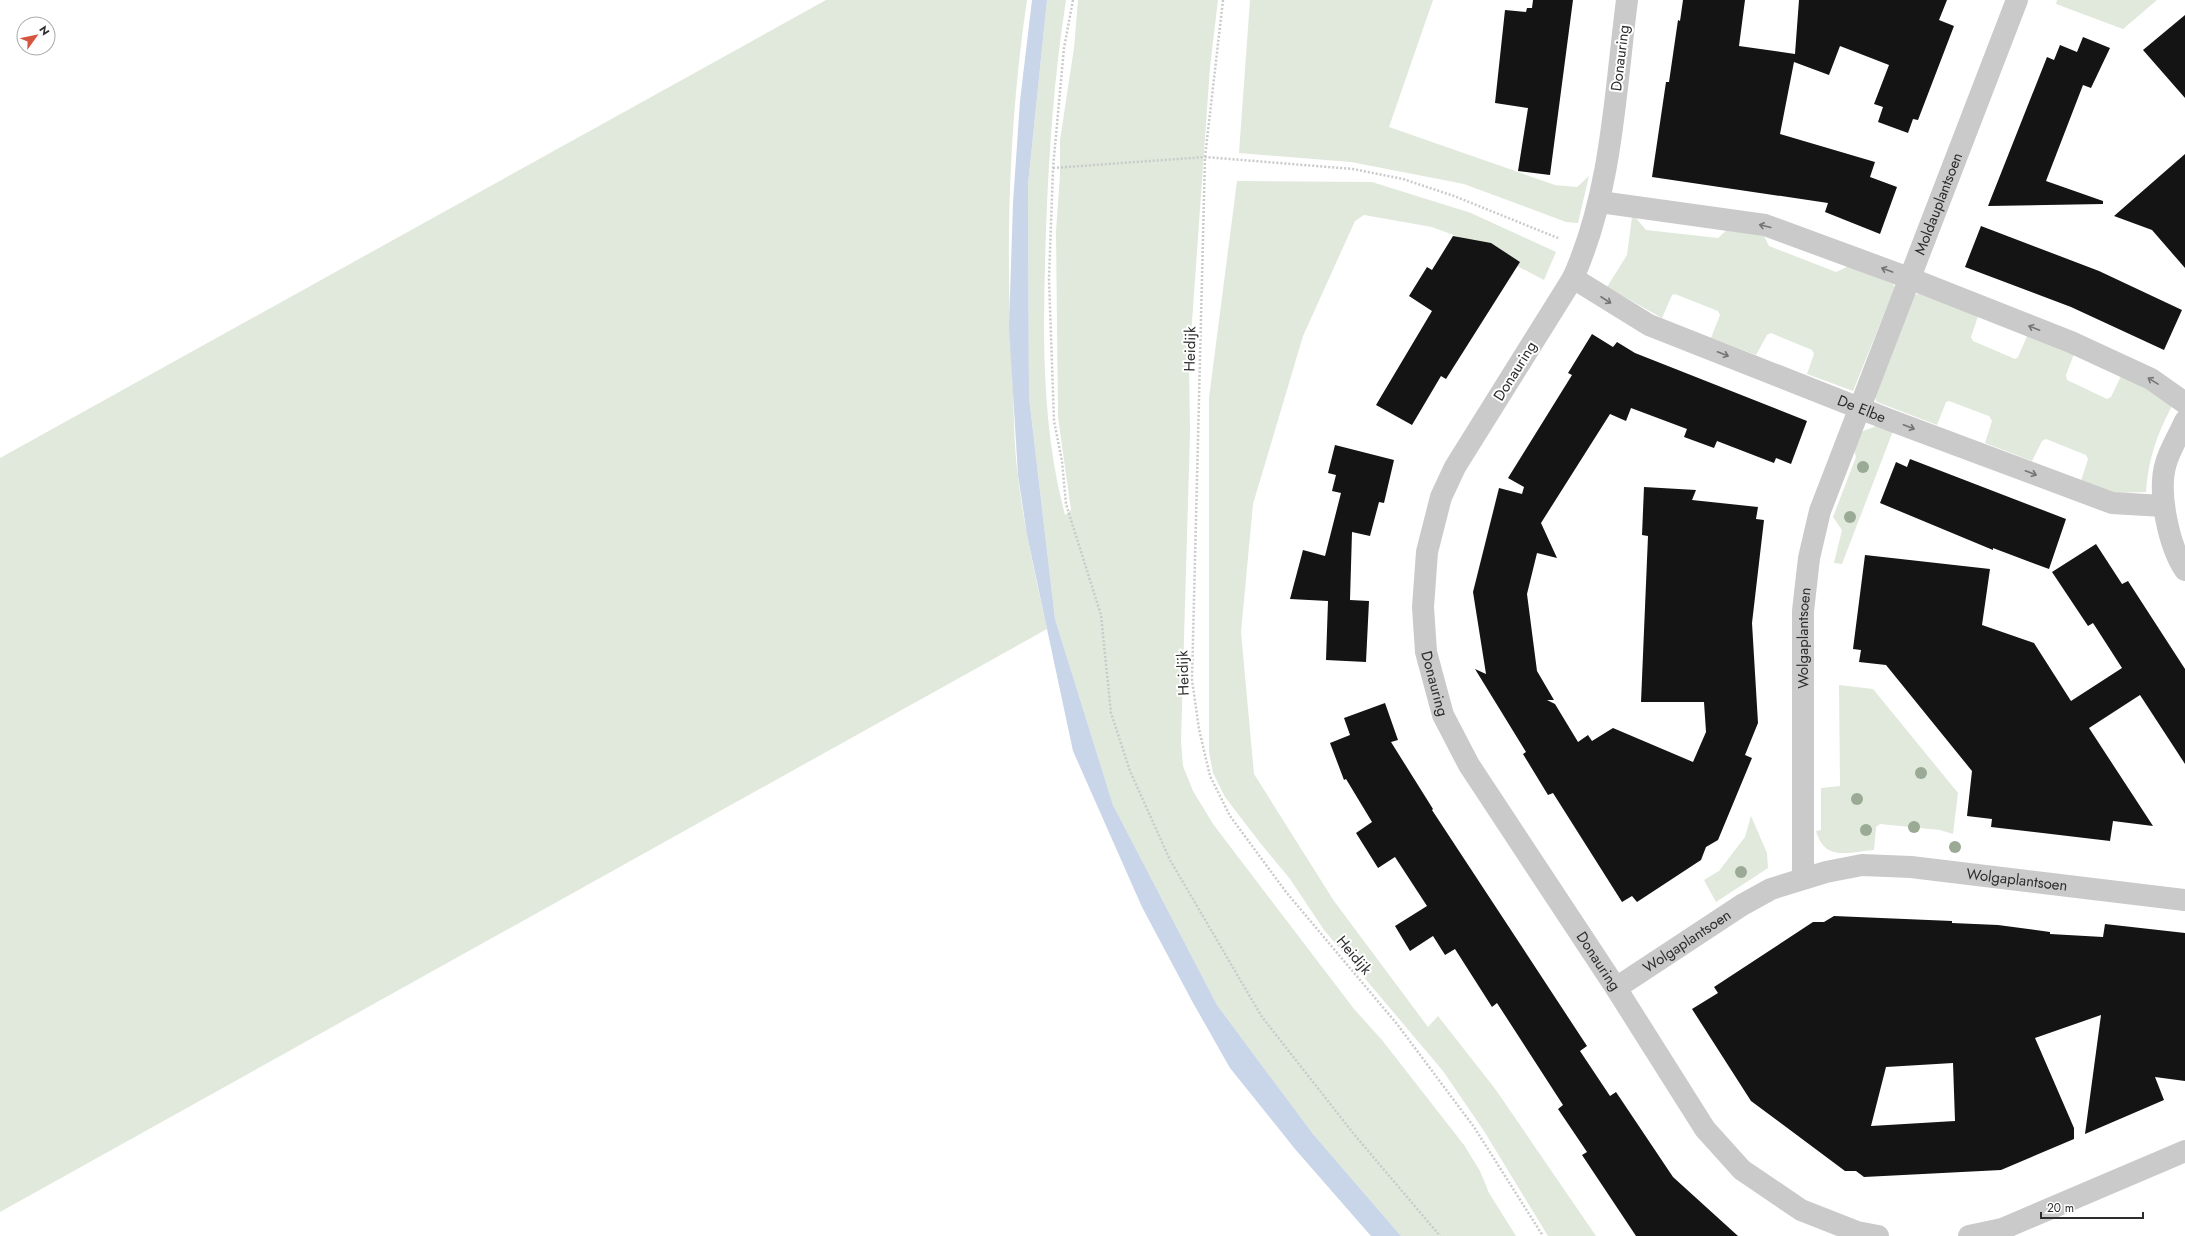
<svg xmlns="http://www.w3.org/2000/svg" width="2185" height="1236" viewBox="0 0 2185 1236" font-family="Jost,sans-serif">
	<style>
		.green { fill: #e0e9db }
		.water { fill: #c9d5e8 }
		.building { fill: #141414; fill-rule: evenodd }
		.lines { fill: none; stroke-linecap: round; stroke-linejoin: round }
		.path { stroke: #cacaca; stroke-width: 2.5; stroke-dasharray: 2 2; stroke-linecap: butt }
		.minor { stroke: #cacaca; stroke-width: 22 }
		.tree { fill: #9aaa95 }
		.oneway { stroke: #747474 }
		.labels { text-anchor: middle; stroke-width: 4; stroke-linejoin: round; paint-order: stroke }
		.street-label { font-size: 15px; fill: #2d2d2d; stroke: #fff }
	</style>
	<rect width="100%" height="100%" fill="#fff"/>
	<g class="green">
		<path d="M 826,0 L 1027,0 C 1008,128 1005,258 1013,387 C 1014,417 1014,447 1018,476 C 1024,528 1036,578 1047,629 L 0,1212 L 0,458 Z"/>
		<path d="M 1047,0 L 1066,0 C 1054,76 1049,152 1046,229 C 1043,326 1040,421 1065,515 L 1071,510 L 1058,417 L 1056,231 L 1060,175 L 1060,140 L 1074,48 L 1078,0 L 1218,0 L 1210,67 L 1189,365 L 1190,433 L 1181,741 L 1183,766 L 1193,791 L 1213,824 L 1354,1009 L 1382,1040 L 1464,1145 L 1480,1171 L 1489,1193 L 1516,1236 L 1401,1236 L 1313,1134 L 1217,1005 L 1113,805 L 1055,619 L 1029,397 L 1028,185 Z"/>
		<path d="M 1250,0 L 1433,0 L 1389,127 L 1555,185 L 1577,187 L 1589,176 L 1578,223 L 1566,222 L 1464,184 L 1351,162 L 1239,153 Z"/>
		<path d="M 2057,0 L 2157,0 L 2123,29 L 2056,4 Z"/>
		<path d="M 1237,181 L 1372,182 L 1471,213 L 1556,252 L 1544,280 L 1467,240 L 1432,227 L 1364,215 L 1355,221 L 1303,336 L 1253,504 L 1241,632 L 1254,774 L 1334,901 L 1428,1027 L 1438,1016 L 1496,1090 L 1596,1236 L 1548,1236 L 1484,1131 L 1443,1071 L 1324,930 L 1290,879 L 1261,844 L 1225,797 L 1213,773 L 1209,752 L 1209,398 Z"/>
		<path d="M 1632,217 L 1636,218 L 1646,230 L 1718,238 L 1728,229 L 1763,234 L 1769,246 L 1836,272 L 1849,266 L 1893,284 L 1895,287 L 1853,391 L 1807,374 L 1814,354 L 1812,350 L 1771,333 L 1767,335 L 1756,355 L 1711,338 L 1720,315 L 1718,311 L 1675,294 L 1672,295 L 1662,318 L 1607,287 L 1627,255 Z"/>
		<path d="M 1919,293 L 1978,316 L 1971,337 L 1973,341 L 2015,359 L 2018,357 L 2028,334 L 2074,354 L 2066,375 L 2067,380 L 2107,399 L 2111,397 L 2121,376 L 2140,384 L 2172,406 C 2157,434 2148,460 2146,492 L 2114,493 L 2081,481 L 2088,459 L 2086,455 L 2046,439 L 2042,441 L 2032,461 L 1985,443 L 1992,421 L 1989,416 L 1949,401 L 1946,402 L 1937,425 L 1877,402 L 1874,396 L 1912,296 Z"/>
		<path d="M 1876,426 L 1893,431 L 1842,564 L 1834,563 L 1842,530 L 1833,517 L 1856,457 L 1854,450 L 1861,432 Z"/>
		<path d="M 1839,685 L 1873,689 L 1958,793 L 1953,834 L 1940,830 L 1880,824 L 1876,827 L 1874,850 C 1848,852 1825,862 1816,831 L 1821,830 L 1821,788 L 1840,786 Z"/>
		<path d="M 1751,816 L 1767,853 L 1768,868 L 1716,902 L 1704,880 L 1719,871 L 1745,837 Z"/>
	</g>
	<path class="water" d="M 1032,0 L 1047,0 L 1028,185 L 1029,397 L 1055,619 L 1113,805 L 1217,1005 L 1313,1134 L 1401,1236 L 1371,1236 L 1295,1149 L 1230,1068 L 1192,1001 L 1142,907 L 1073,751 L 1027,535 L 1018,475 L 1009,327 L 1013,203 L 1020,101 Z"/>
	<g class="building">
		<path d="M 1533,0 L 1573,0 L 1550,175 L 1518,171 L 1528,108 L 1495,103 L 1505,10 L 1526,12 L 1527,8 L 1532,8 Z"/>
		<path d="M 1683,0 L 1745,0 L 1739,46 L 1795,54 L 1799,0 L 1947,0 L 1939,20 L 1954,26 L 1918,120 L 1913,119 L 1908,133 L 1878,122 L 1883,107 L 1874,104 L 1889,65 L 1840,46 L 1829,75 L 1794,62 L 1780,134 L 1875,162 L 1870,177 L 1897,187 L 1880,234 L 1825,212 L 1828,203 L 1652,177 L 1666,82 L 1669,82 L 1678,20 L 1680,21 Z"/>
		<path d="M 2185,15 L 2185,98 L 2143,50 Z"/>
		<path d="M 2083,37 L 2110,48 L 2091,88 L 2083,85 L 2046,181 L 2103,201 L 2103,204 L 1988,206 L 2047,57 L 2054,60 L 2060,45 L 2077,52 Z"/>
		<path d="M 2185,154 L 2185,268 L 2152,230 L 2114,216 Z"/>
		<path d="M 1981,226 L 2099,271 L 2182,310 L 2164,350 L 2071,307 L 1965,267 Z"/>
		<path d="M 1453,236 L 1491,243 L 1520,262 L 1446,379 L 1441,376 L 1412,425 L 1376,405 L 1432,311 L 1409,296 L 1427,267 L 1432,270 Z"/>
		<path d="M 1592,334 L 1613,347 L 1617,342 L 1635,353 L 1807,421 L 1791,464 L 1776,458 L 1774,463 L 1717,441 L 1714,448 L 1684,437 L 1687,429 L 1631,408 L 1626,421 L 1610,414 L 1541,523 L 1557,558 L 1537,553 L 1527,594 L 1537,671 L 1554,700 L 1547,700 L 1555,704 L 1578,742 L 1588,735 L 1592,741 L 1613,728 L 1693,762 L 1706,732 L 1704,702 L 1641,702 L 1648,536 L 1642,535 L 1644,487 L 1696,490 L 1692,500 L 1758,507 L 1756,519 L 1764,520 L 1752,623 L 1758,723 L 1745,755 L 1752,758 L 1718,840 L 1706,847 L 1701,860 L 1637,902 L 1632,896 L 1622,902 L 1553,793 L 1548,795 L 1523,754 L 1526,752 L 1475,669 L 1486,674 L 1473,592 L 1499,488 L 1522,494 L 1524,487 L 1508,478 L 1572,375 L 1568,373 Z"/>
		<path d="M 1335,445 L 1394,460 L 1384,503 L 1379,502 L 1370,536 L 1352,532 L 1350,600 L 1369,601 L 1366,662 L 1326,660 L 1328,601 L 1290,599 L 1303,550 L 1325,556 L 1341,493 L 1332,491 L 1336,475 L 1328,473 Z"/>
		<path d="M 1910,459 L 2066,519 L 2049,569 L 1993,548 L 1993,550 L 1880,503 L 1896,462 L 1907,467 Z"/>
		<path d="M 2096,544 L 2122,584 L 2128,581 L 2185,669 L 2185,764 L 2140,695 L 2089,728 L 2153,826 L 2113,821 L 2110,841 L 1991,827 L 1992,819 L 1967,816 L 1972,771 L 1886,665 L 1859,662 L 1861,650 L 1853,649 L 1865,555 L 1990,569 L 1982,625 L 2034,643 L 2071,701 L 2122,668 L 2093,623 L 2088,626 L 2052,572 Z"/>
		<path d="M 1385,703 L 1398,740 L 1391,742 L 1433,809 L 1432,810 L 1587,1046 L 1580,1051 L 1610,1096 L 1616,1092 L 1673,1177 L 1738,1236 L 1636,1236 L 1582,1155 L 1587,1152 L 1558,1109 L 1563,1105 L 1497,1003 L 1492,1007 L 1455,949 L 1445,955 L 1433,936 L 1410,951 L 1395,926 L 1427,906 L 1395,857 L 1378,868 L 1356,833 L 1372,822 L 1346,779 L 1344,780 L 1330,743 L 1350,735 L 1344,718 Z"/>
		<path d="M 1834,916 L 1952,921 L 1952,923 L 1998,925 L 2050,932 L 2050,934 L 2103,937 L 2105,924 L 2185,933 L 2185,1081 L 2155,1077 L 2164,1100 L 2085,1134 L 2101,1015 L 2035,1038 L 2074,1128 L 2074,1139 L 2001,1170 L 1864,1177 L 1856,1171 L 1845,1171 L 1751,1101 L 1692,1009 L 1718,993 L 1714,987 L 1813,922 L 1824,922 ZM 1953,1063 L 1955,1121 L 1871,1126 L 1886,1067 Z"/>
	</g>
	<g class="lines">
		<g class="path">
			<path d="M 1073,0 L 1064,48 L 1053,168 L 1049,279 L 1054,421 L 1062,461 L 1066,504 L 1101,615 L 1111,713 L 1130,771 L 1170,860 L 1262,1017 L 1353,1133 L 1440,1236"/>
			<path d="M 1223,0 L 1205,157 L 1192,680 L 1199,729 L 1210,776 L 1230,816 L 1286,892 L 1397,1024 L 1474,1127 L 1543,1236"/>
			<path d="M 1053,168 L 1205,157 L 1353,169 L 1403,179 L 1454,196 L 1558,238"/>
		</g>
		<g class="minor">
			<path id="s1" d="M 1627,0 C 1615,93 1612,191 1573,278 L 1455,467 L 1441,497 L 1427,552 L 1423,607 L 1426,652 L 1443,715 L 1469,765 L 1616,988 L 1705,1129 L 1742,1170 L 1801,1210 L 1857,1232 L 1878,1236"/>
			<path d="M 1600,202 L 1765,225 L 1909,278 L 2071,342 L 2151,379 L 2185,403"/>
			<path id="s2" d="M 1573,278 L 1649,325 L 1887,419 L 2112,503 L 2163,506"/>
			<path d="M 2185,421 C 2179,435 2170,449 2166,463 C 2157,492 2169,546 2185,570"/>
			<path id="s3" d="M 1803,878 L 1803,611 L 1809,558 L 1820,511 L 2017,0"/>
			<path id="s4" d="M 1616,988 L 1742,905 L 1771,889 L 1826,872 L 1862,865 L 1911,867 L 2185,900"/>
			<path d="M 1969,1236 L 2002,1229 L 2185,1151"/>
		</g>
	</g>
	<g class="tree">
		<circle cx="1863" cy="467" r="6"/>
		<circle cx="1850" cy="517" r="6"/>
		<circle cx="1921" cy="773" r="6"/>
		<circle cx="1857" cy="799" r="6"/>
		<circle cx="1914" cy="827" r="6"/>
		<circle cx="1866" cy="830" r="6"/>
		<circle cx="1955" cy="847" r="6"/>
		<circle cx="1741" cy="872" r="6"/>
	</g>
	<defs><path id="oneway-shaft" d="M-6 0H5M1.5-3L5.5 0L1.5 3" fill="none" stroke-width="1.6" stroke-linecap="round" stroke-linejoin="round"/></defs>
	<g class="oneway">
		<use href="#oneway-shaft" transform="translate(1765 226) rotate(-166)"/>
		<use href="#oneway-shaft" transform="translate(1887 270) rotate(-160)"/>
		<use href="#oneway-shaft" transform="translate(1606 300) rotate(33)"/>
		<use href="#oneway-shaft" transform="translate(2034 328) rotate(-158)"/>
		<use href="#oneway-shaft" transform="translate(1723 354) rotate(21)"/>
		<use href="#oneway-shaft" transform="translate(2153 381) rotate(-148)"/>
		<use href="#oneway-shaft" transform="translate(1909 427) rotate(21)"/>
		<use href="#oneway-shaft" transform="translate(2031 473) rotate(21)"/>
	</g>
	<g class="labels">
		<g class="street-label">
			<text transform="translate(1620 58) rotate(-83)" y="5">Donauring</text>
			<text dy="5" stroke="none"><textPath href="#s3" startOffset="698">Moldauplantsoen</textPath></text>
			<text transform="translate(1190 349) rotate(-89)" y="5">Heidijk</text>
			<text transform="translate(1515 371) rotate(-58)" y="5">Donauring</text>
			<text dy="5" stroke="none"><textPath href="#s2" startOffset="318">De Elbe</textPath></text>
			<text dy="5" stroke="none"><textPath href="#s3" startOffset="240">Wolgaplantsoen</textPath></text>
			<text transform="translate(1183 673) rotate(-92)" y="5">Heidijk</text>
			<text dy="5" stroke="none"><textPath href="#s1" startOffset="730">Donauring</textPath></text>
			<text dy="5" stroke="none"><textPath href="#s4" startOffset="434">Wolgaplantsoen</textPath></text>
			<text dy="5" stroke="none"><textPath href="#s4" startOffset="85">Wolgaplantsoen</textPath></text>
			<text transform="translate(1354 955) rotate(50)" y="5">Heidijk</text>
			<text dy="5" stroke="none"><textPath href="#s1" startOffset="1054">Donauring</textPath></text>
		</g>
	</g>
	<g transform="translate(36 36) rotate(57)"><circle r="19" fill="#ffffff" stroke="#ababab"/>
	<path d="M0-3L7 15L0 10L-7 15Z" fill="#d6533d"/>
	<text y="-6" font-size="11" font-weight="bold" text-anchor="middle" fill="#2d2d2d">N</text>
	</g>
	<path d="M2041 1212v6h102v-6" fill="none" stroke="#2d2d2d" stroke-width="2"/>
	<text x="2047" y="1212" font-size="12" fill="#2d2d2d" stroke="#ffffff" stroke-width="3" paint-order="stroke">20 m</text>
</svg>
